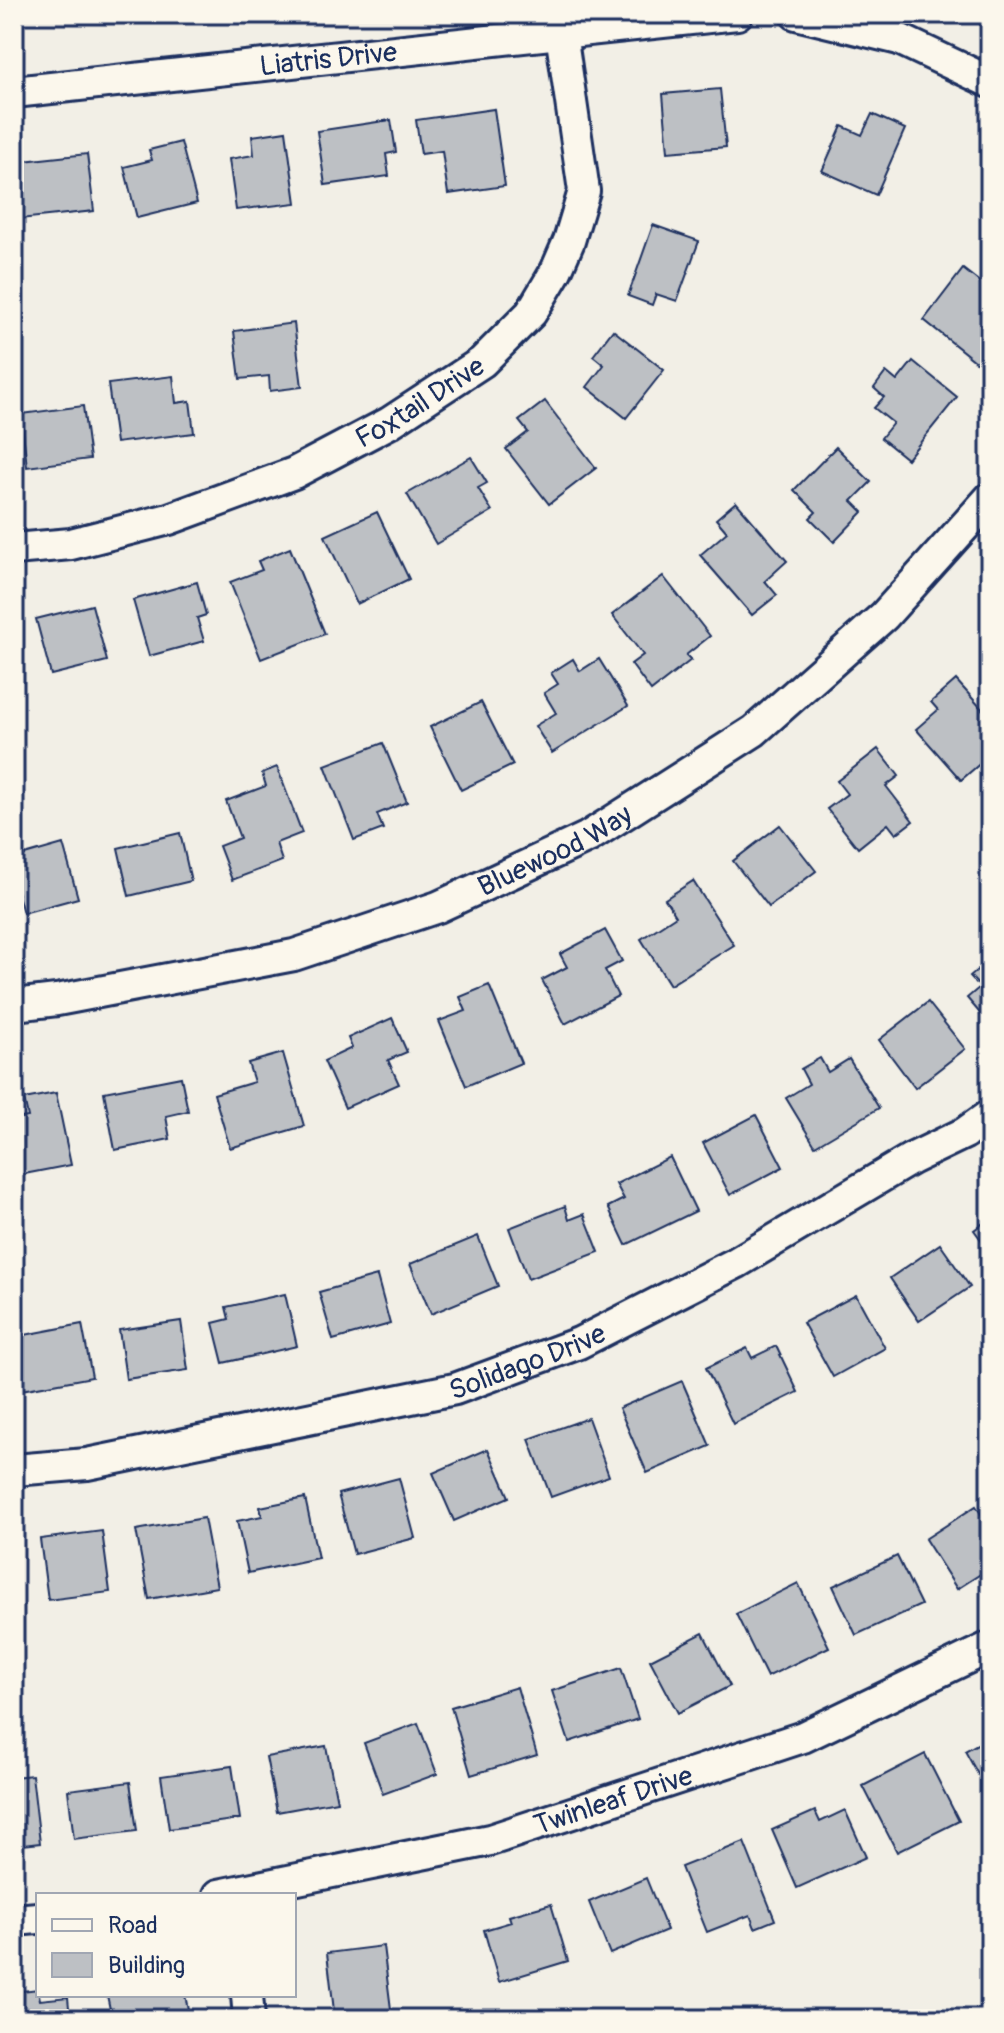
<svg xmlns="http://www.w3.org/2000/svg" width="1004" height="2033" viewBox="0 0 1004 2033" font-family="Pangolin,sans-serif">
	<style>
		.building { fill: #bdc0c4; stroke: #1b2f5e; stroke-width: 2 }
		.lines { fill: none; stroke-linecap: round; stroke-linejoin: round }
		.minor-casing { stroke: #1b2f5e; stroke-width: 36 }
		.minor { stroke: #fbf7ec; stroke-width: 30 }
		.labels { text-anchor: middle; stroke-width: 7; stroke-linejoin: round; paint-order: stroke }
		.street-label { font-size: 28px; fill: #1b2f5e; stroke: #fbf7ec }
	</style>
	<rect width="100%" height="100%" fill="#f2efe6"/>
	<filter id="ink" filterUnits="userSpaceOnUse"><feTurbulence type="fractalNoise" baseFrequency=".0125" numOctaves="2"/><feDisplacementMap in="SourceGraphic" scale="16" xChannelSelector="R" yChannelSelector="G"/><feConvolveMatrix kernelMatrix="1 2 1 2 8 2 1 2 1" color-interpolation-filters="sRGB"/></filter>
	<g filter="url(#ink)">
		<g class="building">
			<path d="M 720,89 L 726,147 L 668,152 L 663,94 Z"/>
			<path d="M 494,109 L 505,186 L 448,194 L 442,151 L 421,154 L 416,120 Z"/>
			<path d="M 872,114 L 905,129 L 876,195 L 822,171 L 842,126 L 862,135 Z"/>
			<path d="M 391,120 L 396,152 L 386,154 L 389,176 L 325,185 L 317,131 Z"/>
			<path d="M 286,131 L 296,203 L 236,210 L 229,159 L 254,155 L 252,136 Z"/>
			<path d="M 181,142 L 197,203 L 137,218 L 124,167 L 152,160 L 149,150 Z"/>
			<path d="M 87,154 L 94,211 L 20,219 L 14,162 Z"/>
			<path d="M 653,225 L 699,241 L 677,301 L 656,294 L 652,305 L 628,296 Z"/>
			<path d="M 963,269 L 990,290 L 990,353 L 980,365 L 924,320 Z"/>
			<path d="M 294,323 L 302,387 L 270,391 L 269,376 L 240,379 L 234,331 Z"/>
			<path d="M 613,330 L 664,370 L 626,418 L 587,387 L 604,365 L 593,356 Z"/>
			<path d="M 913,361 L 957,397 L 907,459 L 881,438 L 893,423 L 874,408 L 884,397 L 874,388 L 886,372 L 897,381 Z"/>
			<path d="M 173,376 L 176,403 L 190,401 L 194,433 L 116,443 L 108,384 Z"/>
			<path d="M 545,401 L 596,468 L 549,504 L 506,449 L 528,432 L 519,421 Z"/>
			<path d="M 83,406 L 90,459 L 27,467 L 21,414 Z"/>
			<path d="M 836,447 L 871,482 L 852,501 L 863,512 L 834,542 L 810,518 L 816,512 L 794,490 Z"/>
			<path d="M 471,457 L 487,483 L 478,488 L 492,511 L 436,544 L 407,494 Z"/>
			<path d="M 736,502 L 787,561 L 765,581 L 777,595 L 752,615 L 700,555 L 727,532 L 716,519 Z"/>
			<path d="M 377,512 L 409,579 L 357,604 L 325,536 Z"/>
			<path d="M 290,548 L 325,634 L 261,659 L 230,582 L 262,570 L 258,561 Z"/>
			<path d="M 663,576 L 710,636 L 686,655 L 691,660 L 651,691 L 631,664 L 643,655 L 612,615 Z"/>
			<path d="M 197,582 L 206,615 L 197,618 L 204,641 L 149,656 L 133,600 Z"/>
			<path d="M 92,605 L 107,661 L 51,675 L 36,619 Z"/>
			<path d="M 573,659 L 580,671 L 599,659 L 628,706 L 552,753 L 535,726 L 556,713 L 544,693 L 558,684 L 551,673 Z"/>
			<path d="M 956,680 L 990,718 L 990,755 L 961,780 L 916,729 L 938,710 L 931,702 Z"/>
			<path d="M 481,702 L 513,765 L 461,790 L 430,727 Z"/>
			<path d="M 383,743 L 407,802 L 377,814 L 383,829 L 354,840 L 325,765 Z"/>
			<path d="M 878,749 L 899,776 L 886,786 L 913,821 L 896,834 L 888,824 L 858,848 L 827,809 L 847,794 L 837,781 Z"/>
			<path d="M 277,767 L 302,833 L 276,843 L 282,861 L 232,880 L 219,846 L 240,838 L 226,801 L 266,786 L 262,773 Z"/>
			<path d="M 780,825 L 816,871 L 769,907 L 733,861 Z"/>
			<path d="M 180,833 L 191,881 L 129,896 L 118,848 Z"/>
			<path d="M 63,844 L 78,898 L 23,913 L 14,880 L 14,858 Z"/>
			<path d="M 693,881 L 734,945 L 670,985 L 641,939 L 676,916 L 665,899 Z"/>
			<path d="M 605,930 L 622,961 L 605,970 L 618,996 L 565,1024 L 542,980 L 567,967 L 560,954 Z"/>
			<path d="M 990,959 L 990,1025 L 967,998 L 980,987 L 970,976 Z"/>
			<path d="M 489,985 L 521,1063 L 466,1086 L 439,1021 L 466,1011 L 460,997 Z"/>
			<path d="M 928,1002 L 965,1049 L 915,1088 L 879,1040 Z"/>
			<path d="M 392,1018 L 407,1052 L 388,1060 L 399,1084 L 345,1108 L 324,1061 L 352,1048 L 348,1038 Z"/>
			<path d="M 283,1053 L 304,1126 L 230,1148 L 214,1094 L 254,1082 L 248,1063 Z"/>
			<path d="M 820,1058 L 828,1072 L 849,1059 L 879,1108 L 815,1146 L 786,1098 L 809,1084 L 801,1069 Z"/>
			<path d="M 181,1077 L 188,1111 L 166,1116 L 170,1139 L 115,1150 L 104,1092 Z"/>
			<path d="M 56,1093 L 71,1165 L 14,1176 L 14,1119 L 28,1117 L 24,1099 Z"/>
			<path d="M 756,1115 L 783,1167 L 730,1195 L 703,1143 Z"/>
			<path d="M 670,1157 L 696,1211 L 626,1245 L 608,1207 L 624,1199 L 616,1184 Z"/>
			<path d="M 565,1206 L 569,1220 L 584,1214 L 599,1252 L 528,1279 L 509,1228 Z"/>
			<path d="M 990,1218 L 990,1252 L 974,1230 Z"/>
			<path d="M 478,1236 L 498,1286 L 431,1314 L 410,1264 Z"/>
			<path d="M 940,1244 L 970,1287 L 919,1321 L 890,1278 Z"/>
			<path d="M 377,1276 L 390,1324 L 333,1340 L 319,1292 Z"/>
			<path d="M 285,1294 L 297,1346 L 223,1363 L 213,1323 L 229,1319 L 226,1307 Z"/>
			<path d="M 856,1295 L 885,1348 L 833,1377 L 803,1323 Z"/>
			<path d="M 181,1321 L 188,1370 L 126,1379 L 119,1330 Z"/>
			<path d="M 82,1324 L 92,1377 L 21,1390 L 14,1349 L 14,1337 Z"/>
			<path d="M 776,1346 L 798,1392 L 733,1424 L 706,1368 L 747,1348 L 752,1358 Z"/>
			<path d="M 682,1381 L 710,1446 L 647,1473 L 619,1408 Z"/>
			<path d="M 588,1418 L 609,1476 L 551,1497 L 529,1439 Z"/>
			<path d="M 488,1449 L 509,1497 L 454,1521 L 433,1473 Z"/>
			<path d="M 399,1478 L 415,1538 L 354,1554 L 338,1494 Z"/>
			<path d="M 305,1498 L 318,1558 L 248,1573 L 237,1521 L 262,1516 L 260,1507 Z"/>
			<path d="M 976,1506 L 990,1528 L 990,1568 L 957,1589 L 925,1539 Z"/>
			<path d="M 204,1518 L 217,1587 L 149,1599 L 136,1530 Z"/>
			<path d="M 102,1531 L 110,1592 L 48,1600 L 40,1539 Z"/>
			<path d="M 897,1556 L 921,1605 L 856,1635 L 833,1586 Z"/>
			<path d="M 798,1583 L 829,1647 L 767,1677 L 736,1614 Z"/>
			<path d="M 703,1633 L 730,1686 L 678,1713 L 650,1660 Z"/>
			<path d="M 621,1668 L 638,1719 L 569,1742 L 552,1691 Z"/>
			<path d="M 517,1687 L 537,1755 L 471,1775 L 451,1707 Z"/>
			<path d="M 418,1723 L 437,1774 L 383,1794 L 364,1743 Z"/>
			<path d="M 990,1737 L 990,1796 L 965,1751 Z"/>
			<path d="M 326,1746 L 337,1801 L 277,1812 L 266,1757 Z"/>
			<path d="M 925,1754 L 959,1821 L 897,1852 L 863,1786 Z"/>
			<path d="M 232,1766 L 240,1819 L 169,1829 L 161,1776 Z"/>
			<path d="M 32,1775 L 40,1843 L 14,1846 L 14,1777 Z"/>
			<path d="M 130,1782 L 137,1831 L 74,1839 L 68,1790 Z"/>
			<path d="M 845,1810 L 866,1857 L 797,1888 L 772,1830 L 815,1811 L 820,1822 Z"/>
			<path d="M 744,1842 L 775,1920 L 755,1928 L 750,1915 L 707,1932 L 681,1867 Z"/>
			<path d="M 646,1878 L 667,1930 L 610,1954 L 589,1902 Z"/>
			<path d="M 551,1904 L 568,1961 L 499,1982 L 484,1930 L 511,1922 L 509,1916 Z"/>
			<path d="M 383,1946 L 392,2017 L 373,2019 L 335,2019 L 327,1953 Z"/>
			<path d="M 38,1989 L 40,2000 L 68,1997 L 70,2019 L 14,2019 L 14,1992 Z"/>
			<path d="M 107,1995 L 185,1995 L 190,2019 L 112,2019 Z"/>
		</g>
		<g class="lines">
			<g class="minor-casing">
				<g id="minor">
					<path d="M 796,14 L 899,39 L 990,82"/>
					<path id="s1" d="M 14,92 L 737,14"/>
					<path id="s2" d="M 14,549 L 71,544 L 169,519 L 294,473 L 389,423 L 482,362 L 531,313 L 556,271 L 569,241 L 584,191 L 561,33"/>
					<path id="s3" d="M 14,1005 L 57,1000 L 294,955 L 438,907 L 588,837 L 754,731 L 884,616 L 990,498"/>
					<path id="s4" d="M 14,1470 L 87,1464 L 455,1389 L 579,1343 L 736,1263 L 911,1159 L 965,1133 L 990,1115"/>
					<path id="s5" d="M 219,1895 L 490,1840 L 803,1737 L 990,1647"/>
					<path d="M 14,1920 L 38,1918"/>
					<path d="M 247,1995 L 249,2019"/>
				</g>
			</g>
			<use href="#minor" class="minor"/>
		</g>
	</g>
	<g class="labels">
		<g class="street-label">
			<text dy="10" stroke="none"><textPath href="#s1" startOffset="316">Liatris Drive</textPath></text>
			<text dy="10" stroke="none"><textPath href="#s2" startOffset="436">Foxtail Drive</textPath></text>
			<text dy="10" stroke="none"><textPath href="#s3" startOffset="566">Bluewood Way</textPath></text>
			<text dy="10" stroke="none"><textPath href="#s4" startOffset="526">Solidago Drive</textPath></text>
			<text dy="10" stroke="none"><textPath href="#s5" startOffset="406">Twinleaf Drive</textPath></text>
		</g>
	</g>
	<rect width="1004" height="2033" fill="none" stroke="#fbf7ec" stroke-width="48"/>
	<rect x="24" y="24" width="956" height="1985" fill="none" stroke="#1b2f5e" stroke-width="3" filter="url(#ink)"/>
	<rect x="36" y="1893" width="260" height="104" fill="#fbf7ec" stroke="#a1a7b3" stroke-width="2"/>
	<rect x="52" y="1919" width="40" height="12" fill="#fbf7ec" stroke="#a1a7b3" stroke-width="2"/>
	<text x="108" y="1933" font-size="24" fill="#1b2f5e">Road</text>
	<rect x="52" y="1953" width="40" height="24" fill="#bdc0c4" stroke="#a1a7b3" stroke-width="2"/>
	<text x="108" y="1973" font-size="24" fill="#1b2f5e">Building</text>
</svg>
